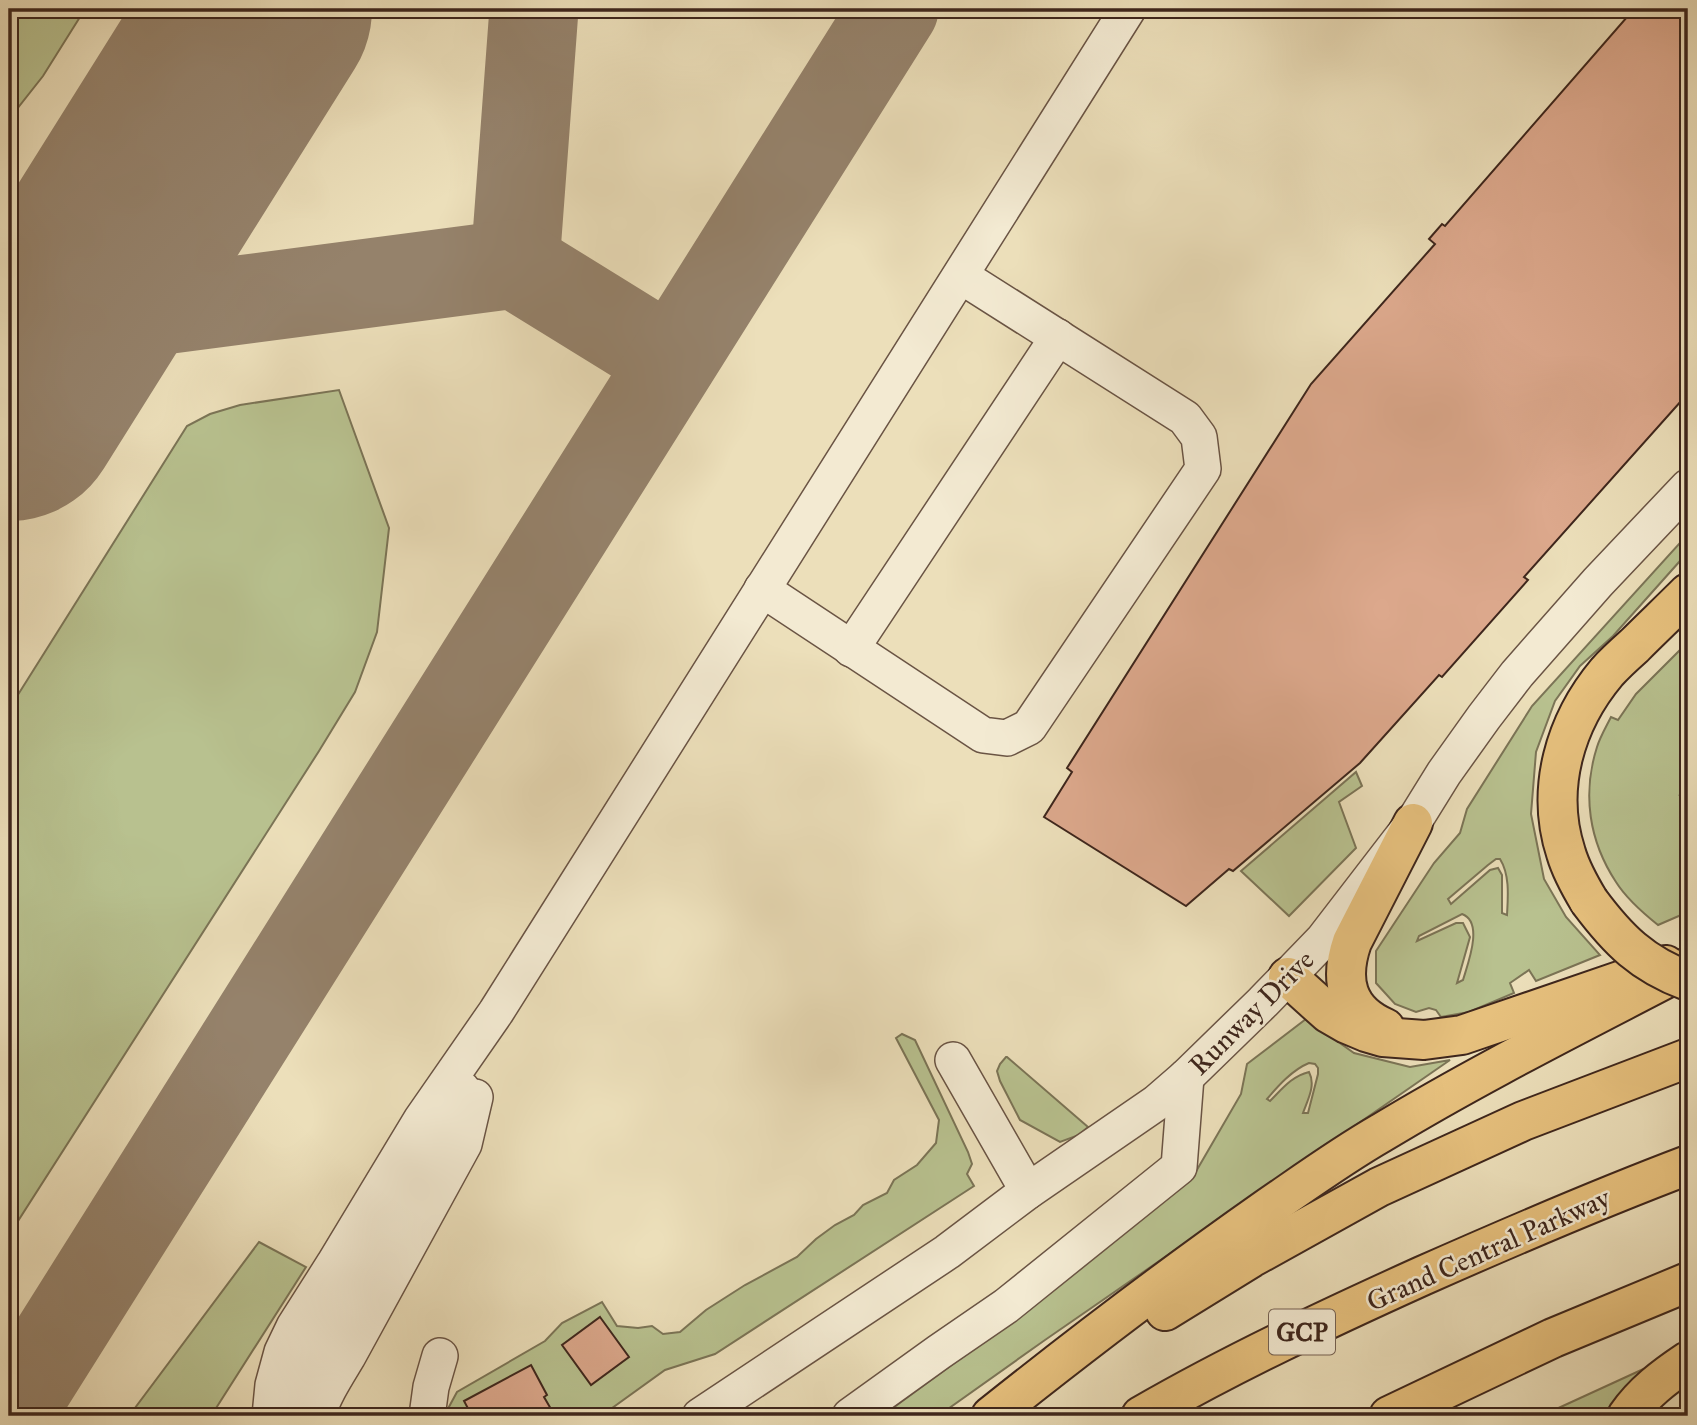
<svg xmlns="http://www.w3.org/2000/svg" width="1697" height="1425" viewBox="0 0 1697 1425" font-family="'IM FELL Great Primer',serif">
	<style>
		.green { fill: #b8c18f; stroke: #7b7456; stroke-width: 2; fill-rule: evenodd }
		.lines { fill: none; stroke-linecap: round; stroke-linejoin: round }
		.taxiway { stroke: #95826b; stroke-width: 89 }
		.runway { stroke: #95826b; stroke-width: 224 }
		.building { fill: #dca88c; stroke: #3e261c; stroke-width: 2 }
		.minor-casing { stroke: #6a5444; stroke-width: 38 }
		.major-casing { stroke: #3e261c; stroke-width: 42 }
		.highway-casing { stroke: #3e261c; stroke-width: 42 }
		.minor { stroke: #f3ead2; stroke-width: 35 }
		.major { stroke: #e6c07d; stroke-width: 38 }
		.highway { stroke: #e6c07d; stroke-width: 38 }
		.major-bridge-casing { stroke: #3e261c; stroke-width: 42; stroke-linecap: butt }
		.major-bridge { stroke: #e6c07d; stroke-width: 38 }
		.labels { text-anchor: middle; stroke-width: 5; stroke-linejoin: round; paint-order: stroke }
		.shield { fill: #f3ead2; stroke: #746153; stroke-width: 2 }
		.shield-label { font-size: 26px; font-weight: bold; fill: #3e261c }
		.street-label { font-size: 28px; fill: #3e261c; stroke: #f3ead2 }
	</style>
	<rect width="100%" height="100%" fill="#ecdfba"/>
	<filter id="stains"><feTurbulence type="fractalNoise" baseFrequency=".00286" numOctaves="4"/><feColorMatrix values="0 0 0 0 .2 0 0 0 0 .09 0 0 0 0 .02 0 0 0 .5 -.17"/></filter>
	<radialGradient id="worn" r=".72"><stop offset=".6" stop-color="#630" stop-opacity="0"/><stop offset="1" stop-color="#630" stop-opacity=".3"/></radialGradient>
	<g class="green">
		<path d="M 9,9 L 85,9 L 43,76 L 9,119 Z"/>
		<path d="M 339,390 L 389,528 L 377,632 L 355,692 L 319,751 L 9,1235 L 9,709 L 187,426 L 210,414 L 240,405 Z"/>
		<path d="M 1688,534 L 1688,552 L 1613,636 L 1580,666 L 1555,701 L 1536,752 L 1531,814 L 1544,879 L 1566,917 L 1600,955 L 1536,981 L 1529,970 L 1510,983 L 1514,993 L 1469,1012 L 1441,1017 L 1436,1010 L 1429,1008 L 1416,1012 L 1395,1004 L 1376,983 L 1376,951 L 1434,863 L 1460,833 L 1467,809 L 1532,706 ZM 1496,859 L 1500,859 C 1510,875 1508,897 1507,915 L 1502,913 L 1502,875 L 1498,868 L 1490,870 L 1451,904 L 1448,899 L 1488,865 ZM 1462,914 C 1484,922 1468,963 1463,980 L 1457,983 L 1470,937 L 1463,923 L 1456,923 L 1417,941 L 1419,936 Z"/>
		<path d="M 1688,642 L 1688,791 L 1685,791 L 1680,795 L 1688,798 L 1688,912 L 1658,925 C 1643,913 1626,898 1616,882 C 1589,841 1582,794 1597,747 C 1600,737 1606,727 1611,717 L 1618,720 L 1636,694 Z"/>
		<path d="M 1356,772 L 1362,786 L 1339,802 L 1356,848 L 1289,916 L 1241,871 Z"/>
		<path d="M 1306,1019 L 1354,1053 L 1410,1067 L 1450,1060 L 1045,1340 L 938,1416 L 882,1416 L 1009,1323 L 1046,1292 L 1191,1180 L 1241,1094 L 1247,1064 ZM 1309,1063 L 1315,1064 L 1318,1068 L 1318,1074 L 1308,1113 L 1303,1113 C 1308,1099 1316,1085 1309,1072 C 1292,1076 1282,1089 1270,1101 L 1267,1099 C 1278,1086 1292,1070 1309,1063 Z"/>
		<path d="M 902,1034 L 915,1040 L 968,1152 L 972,1164 L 967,1174 L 974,1186 L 715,1354 L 665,1370 L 601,1416 L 444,1416 L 457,1392 L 545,1341 L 562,1323 L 602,1302 L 617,1326 L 638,1328 L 652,1326 L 663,1334 L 680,1332 L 706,1310 L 745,1285 L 797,1257 L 816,1239 L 835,1225 L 854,1215 L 863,1205 L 887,1193 L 894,1180 L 917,1165 L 936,1143 L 939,1120 L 896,1038 Z"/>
		<path d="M 1006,1057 L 1007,1057 L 1088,1127 L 1079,1135 L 1060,1142 L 1020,1120 L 1000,1081 L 997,1071 L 1000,1064 Z"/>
		<path d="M 259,1242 L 306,1267 L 211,1416 L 129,1416 Z"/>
		<path d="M 1650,1366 L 1603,1416 L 1541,1416 Z"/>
	</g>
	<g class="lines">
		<g class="taxiway">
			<path d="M 515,264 L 534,9"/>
			<path d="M 9,268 C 61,237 111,197 152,152 C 174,128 195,103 217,78"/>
			<path d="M 9,330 L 515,264 L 672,361"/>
			<path d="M 9,1416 L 894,9"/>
		</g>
		<path class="runway" d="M 9,409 L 260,9"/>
	</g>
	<g class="building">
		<path d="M 1634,9 L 1688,9 L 1688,399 L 1682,400 L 1524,577 L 1528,580 L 1442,677 L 1439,675 L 1360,763 L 1233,871 L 1229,869 L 1186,906 L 1044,817 L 1072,772 L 1067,768 L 1311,384 L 1435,244 L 1429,239 L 1442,224 L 1445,226 Z"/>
		<path d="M 600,1317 L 629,1357 L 591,1385 L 562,1345 Z"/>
		<path d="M 531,1365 L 547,1395 L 544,1397 L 551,1409 L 536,1416 L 472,1416 L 464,1401 Z"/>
	</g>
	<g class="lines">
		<g class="minor-casing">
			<g id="minor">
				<path d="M 762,589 L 983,735 L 1007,738 L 1029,727 L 1203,469 L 1199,437 L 1185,418 L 961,276"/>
				<path d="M 851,649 L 1058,337"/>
				<path d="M 953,1060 L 1028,1191"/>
				<path d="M 270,1416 L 273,1385 L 282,1352 L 294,1327 L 334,1264 L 421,1120 L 496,1012 L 1128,9"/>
				<path d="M 294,1416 C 304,1364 332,1326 358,1282 C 395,1219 432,1155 462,1089"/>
				<path d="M 317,1416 C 324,1394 336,1376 348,1356 L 464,1144 L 475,1097"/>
				<path d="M 427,1416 L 431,1387 L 440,1356"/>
				<path d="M 700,1416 L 947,1252 L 1028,1191 L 1156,1103 L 1186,1077 L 1263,1002 L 1323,940 L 1413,823 L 1444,773 L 1484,717 L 1517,674 L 1598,582 L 1688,487"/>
				<path d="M 850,1416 L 939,1352 L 1006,1306 L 1179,1167 L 1186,1077"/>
			</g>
		</g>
		<g class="major-casing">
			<g id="major">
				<path d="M 1589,901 C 1580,886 1571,870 1566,853 C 1545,789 1565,722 1607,672 C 1615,663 1625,654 1634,646 C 1652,628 1670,611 1688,593"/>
				<path d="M 1288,977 L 1328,1013 L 1347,1024 L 1366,1032 L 1383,1037 L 1424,1040 L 1462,1035 L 1666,965"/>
				<path d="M 1385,1028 C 1346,1011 1339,980 1352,942 L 1413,823"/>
			</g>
		</g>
		<g class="highway-casing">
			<g id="highway">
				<path d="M 1165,1311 L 1251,1258 L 1379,1187 L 1523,1121 L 1688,1058"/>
				<path d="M 991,1416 C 1080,1345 1172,1275 1266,1209 C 1304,1183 1341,1156 1381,1133 C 1480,1073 1585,1021 1688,967"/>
				<path d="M 1141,1416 C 1231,1364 1327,1319 1422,1276 C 1510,1237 1598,1199 1688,1165"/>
				<path d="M 1389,1416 L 1553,1338 L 1688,1282"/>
				<path d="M 1627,1416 C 1643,1393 1664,1377 1688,1361"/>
			</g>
		</g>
		<use href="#minor" class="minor"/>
		<use href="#major" class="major"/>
		<use href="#highway" class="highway"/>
		<g class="major-bridge-casing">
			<path id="major-bridge" d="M 1589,901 C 1618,940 1642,964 1688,981"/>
		</g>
		<use href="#major-bridge" class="major-bridge"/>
	</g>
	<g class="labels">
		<rect class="shield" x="1269" y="1309.5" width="66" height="45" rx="5"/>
		<g class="shield-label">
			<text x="1302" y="1341">GCP</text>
		</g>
		<g class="street-label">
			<text transform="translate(1251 1012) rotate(-45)" y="10">Runway Drive</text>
			<text transform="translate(1488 1249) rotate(-24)" y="10">Grand Central Parkway</text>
		</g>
	</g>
	<rect width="1697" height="1425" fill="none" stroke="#ecdfba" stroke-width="35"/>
	<rect x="10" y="10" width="1676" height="1404" fill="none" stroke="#3e261c" stroke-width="3.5"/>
	<rect x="18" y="18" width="1662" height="1390" fill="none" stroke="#3e261c" stroke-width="2"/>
	<rect width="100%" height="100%" filter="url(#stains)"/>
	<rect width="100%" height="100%" fill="url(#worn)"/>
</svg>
